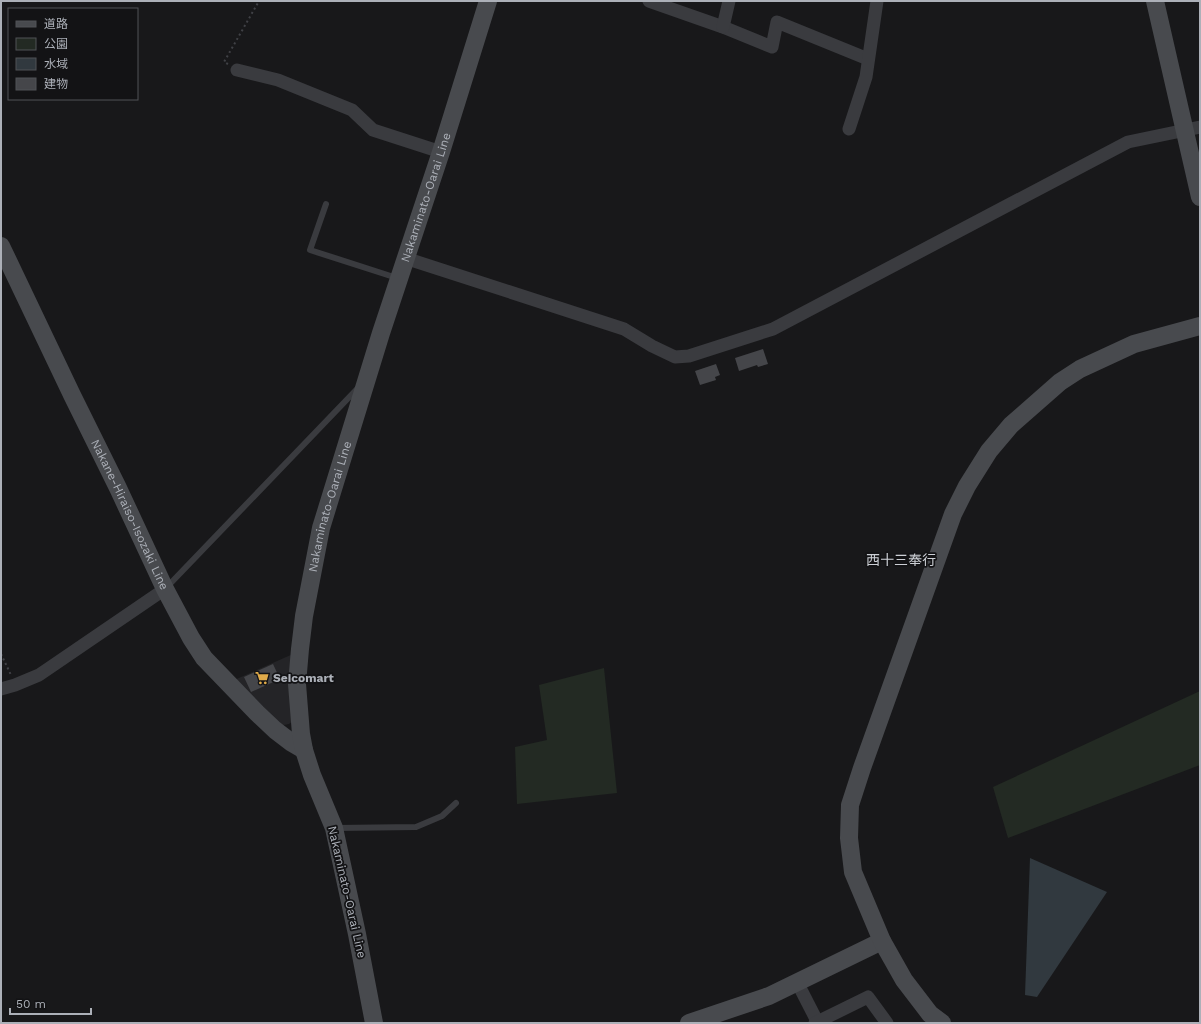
<svg xmlns="http://www.w3.org/2000/svg" width="1201" height="1024" viewBox="0 0 1201 1024" font-family="'Work Sans','Noto Sans JP',sans-serif">
	<style>
		.built { fill: #242427 }
		.green { fill: #232a23 }
		.water { fill: #31393f }
		.building { fill: #45464a }
		.lines { fill: none; stroke-linecap: round; stroke-linejoin: round }
		.path { stroke: #404146; stroke-width: 2; stroke-dasharray: 2 3; stroke-linecap: butt }
		.lane { stroke: #3a3b3f; stroke-width: 6 }
		.street { stroke: #3a3b3f; stroke-width: 13 }
		.secondary { stroke: #484a4e; stroke-width: 18 }
		.labels { text-anchor: middle; stroke-width: 3.5; stroke-linejoin: round; paint-order: stroke }
		.street-label { font-size: 12px; fill: #acb0b8; stroke: #131315 }
		.poi-label { font-size: 12px; font-weight: bold; fill: #acb0b8; stroke: #131315; text-anchor: start }
		.quarter-label { font-size: 14px; fill: #cccfd5; stroke: #131315 }
	</style>
	<rect width="100%" height="100%" fill="#18181a"/>
	<path class="built" d="M 293,654 L 294,720 L 289,724 L 284,725 L 278,724 L 232,681 Z"/>
	<g class="green">
		<path d="M 604,668 L 617,793 L 517,804 L 515,747 L 547,740 L 539,685 Z"/>
		<path d="M 1200,691 L 1200,765 L 1008,838 L 993,787 Z"/>
	</g>
	<path class="water" d="M 1030,858 L 1107,892 L 1037,997 L 1025,995 Z"/>
	<g class="building">
		<path d="M 763,349 L 768,364 L 758,367 L 757,365 L 739,371 L 735,358 Z"/>
		<path d="M 716,364 L 720,375 L 715,377 L 716,380 L 700,385 L 695,371 Z"/>
		<path d="M 273,664 L 280,679 L 251,692 L 244,677 Z"/>
	</g>
	<g class="lines">
		<g class="path">
			<path d="M 228,64 L 224,62 L 259,1"/>
			<path d="M 1,654 L 11,675"/>
		</g>
		<g class="lane">
			<path d="M 326,204 L 310,250 L 397,278"/>
			<path d="M 166,588 L 358,388"/>
			<path d="M 336,828 L 416,827 L 442,816 L 456,803"/>
		</g>
		<g class="street">
			<path d="M 649,1 L 723,27 L 772,47 L 777,22 L 868,59"/>
			<path d="M 723,27 L 729,1"/>
			<path d="M 237,70 L 278,80 L 352,110 L 373,130 L 441,152"/>
			<path d="M 849,129 L 866,77 L 877,1"/>
			<path d="M 405,258 L 624,329 L 652,346 L 675,357 L 689,356 L 773,329 L 1128,142 L 1200,127"/>
			<path d="M 1,689 L 15,685 L 39,675 L 165,589"/>
			<path d="M 797,982 L 818,1023"/>
			<path d="M 815,1023 L 868,997 L 887,1023"/>
		</g>
		<g class="secondary">
			<path d="M 1155,1 L 1200,197"/>
			<path id="s1" d="M 1,246 L 72,395 L 118,488 L 165,589 L 191,638 L 204,658 L 257,713 L 275,730 L 292,743 L 304,750"/>
			<path id="s2" d="M 374,1023 L 357,934 L 334,828 L 312,775 L 304,750 L 301,734 L 297,684 L 300,649 L 304,616 L 321,528 L 381,333 L 441,152 L 488,1"/>
			<path d="M 689,1023 L 769,996 L 882,941"/>
			<path d="M 942,1023 L 930,1014 L 904,980 L 882,941 L 853,872 L 849,838 L 850,805 L 862,768 L 953,514 L 967,486 L 989,451 L 1011,425 L 1060,382 L 1080,369 L 1134,344 L 1200,326"/>
		</g>
	</g>
	<defs>
		<g id="supermarket-bare" transform="scale(1.08)"><path d="M-6-5.5h2.5l.6 2H6L4.5 2H-2.5L-4.4-4H-6ZM-1.5 3.2a1.3 1.3 0 1 0 .1 0ZM3 3.2a1.3 1.3 0 1 0 .1 0Z" fill="#e0ab4a" stroke="#131315" stroke-width="2.5" paint-order="stroke"/></g>
	</defs>
	<g fill-rule="evenodd">
		<use href="#supermarket-bare" x="262" y="678"/>
	</g>
	<g class="labels">
		<g class="street-label">
			<text dy="4" stroke="none"><textPath href="#s2" startOffset="854">Nakaminato-Oarai Line</textPath></text>
			<text dy="4" stroke="none"><textPath href="#s2" startOffset="530">Nakaminato-Oarai Line</textPath></text>
			<text dy="4" stroke="none"><textPath href="#s1" startOffset="298">Nakane-Hiraiso-Isozaki Line</textPath></text>
			<text transform="translate(347 892) rotate(77)" y="4">Nakaminato-Oarai Line</text>
		</g>
		<g class="poi-label">
			<text x="273" y="682">Seicomart</text>
		</g>
		<g class="quarter-label">
			<text x="901" y="565">西十三奉行</text>
		</g>
	</g>
	<rect width="1201" height="1024" fill="none" stroke="#acb0b8" stroke-width="4"/>
	<rect x="8" y="8" width="130" height="92" fill="#131315" stroke="#505256"/>
	<rect x="16" y="21" width="20" height="6" fill="#484a4e" stroke="#505256"/>
	<text x="44" y="28" font-size="12" fill="#acb0b8">道路</text>
	<rect x="16" y="38" width="20" height="12" fill="#232a23" stroke="#505256"/>
	<text x="44" y="48" font-size="12" fill="#acb0b8">公園</text>
	<rect x="16" y="58" width="20" height="12" fill="#31393f" stroke="#505256"/>
	<text x="44" y="68" font-size="12" fill="#acb0b8">水域</text>
	<rect x="16" y="78" width="20" height="12" fill="#45464a" stroke="#505256"/>
	<text x="44" y="88" font-size="12" fill="#acb0b8">建物</text>
	<path d="M10 1008v6h81v-6" fill="none" stroke="#acb0b8" stroke-width="2"/>
	<text x="16" y="1008" font-size="12" fill="#acb0b8" stroke="#131315" stroke-width="3" paint-order="stroke">50 m</text>
</svg>
